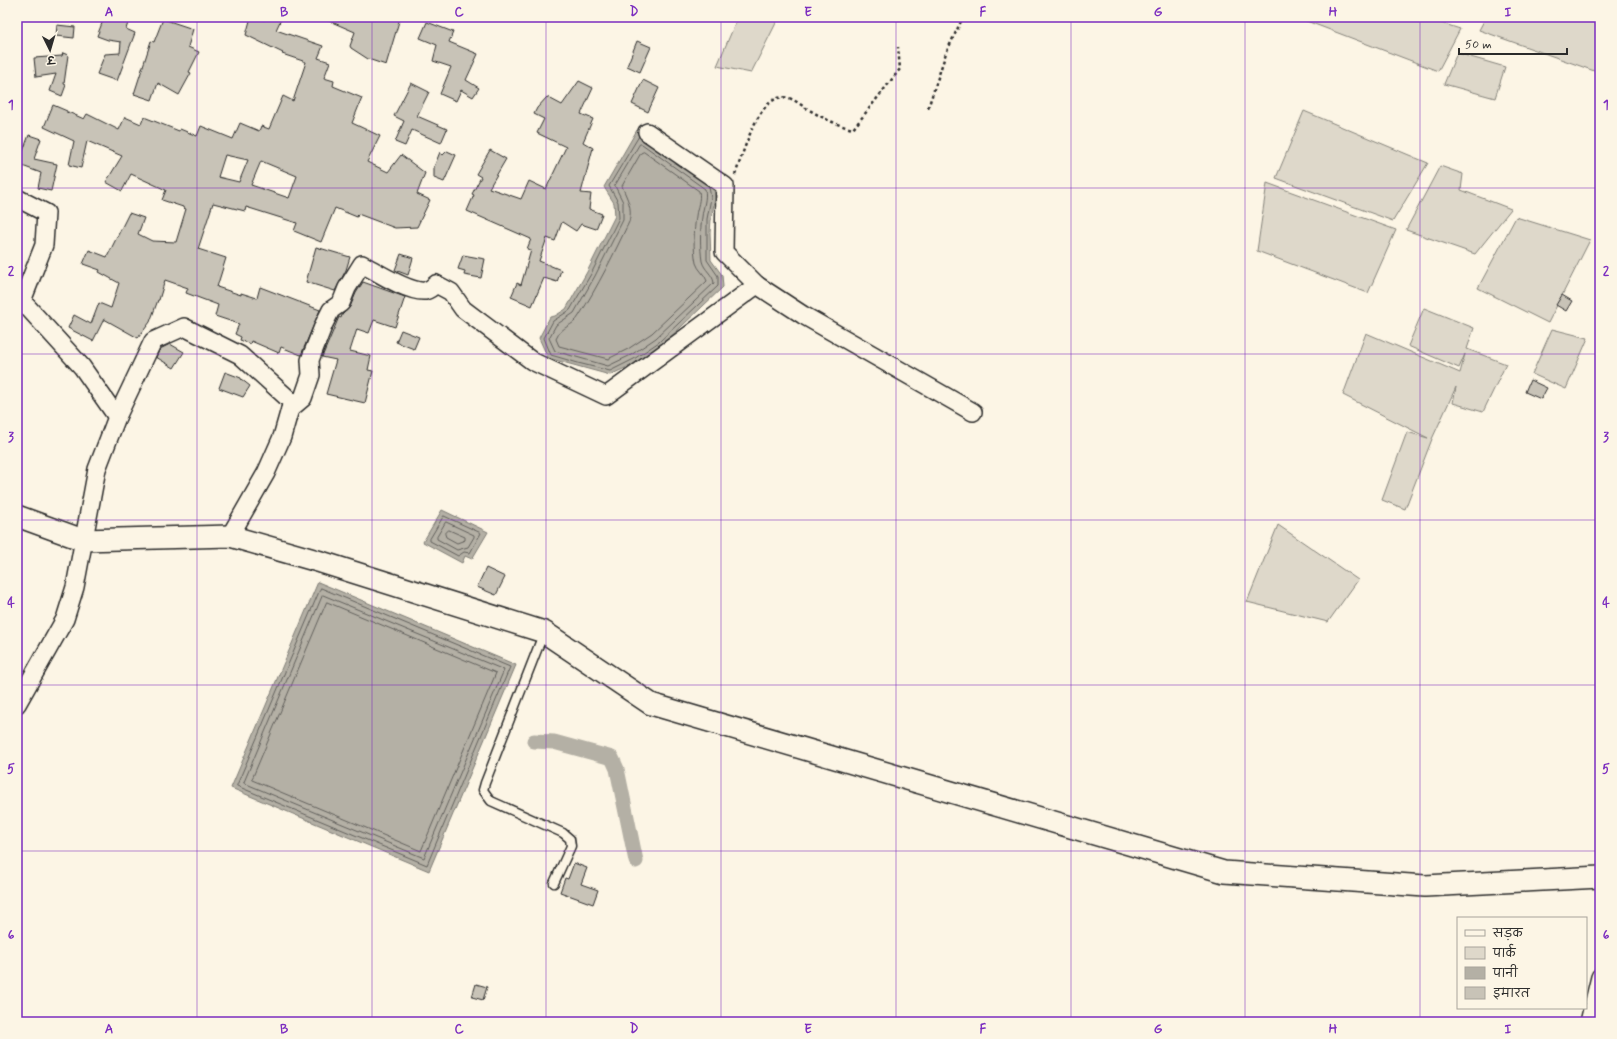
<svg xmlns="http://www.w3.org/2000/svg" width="1617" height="1039" viewBox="0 0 1617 1039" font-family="Mynerve,'Playpen Sans Deva',sans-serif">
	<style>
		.green { fill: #ded8ca; stroke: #84827a }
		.water { fill: #b4b0a5; stroke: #7d7b74 }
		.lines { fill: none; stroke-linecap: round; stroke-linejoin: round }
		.shore { stroke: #62605c; stroke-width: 1 }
		.canal { stroke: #b4b0a5; stroke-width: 15 }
		.building { fill: #c8c3b7; stroke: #2b2b2b; fill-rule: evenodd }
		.service-casing { stroke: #2b2b2b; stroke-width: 11 }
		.minor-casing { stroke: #2b2b2b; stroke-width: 20 }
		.tertiary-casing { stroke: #2b2b2b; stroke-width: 24 }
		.path { stroke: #2b2b2b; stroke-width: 2.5; stroke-dasharray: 3 3; stroke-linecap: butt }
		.service { stroke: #fcf5e5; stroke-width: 8 }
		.minor { stroke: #fcf5e5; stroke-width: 17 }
		.tertiary { stroke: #fcf5e5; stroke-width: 21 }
		.grid { fill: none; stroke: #7b2cbf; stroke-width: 1; stroke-opacity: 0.55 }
		.neatline { fill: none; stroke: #7b2cbf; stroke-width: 1.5 }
		.grid-label { font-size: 13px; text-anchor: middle; font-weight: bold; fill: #7b2cbf }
	</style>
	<rect width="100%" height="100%" fill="#fcf5e5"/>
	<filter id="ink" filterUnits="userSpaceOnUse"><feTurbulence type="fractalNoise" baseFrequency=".025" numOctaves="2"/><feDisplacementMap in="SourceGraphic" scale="8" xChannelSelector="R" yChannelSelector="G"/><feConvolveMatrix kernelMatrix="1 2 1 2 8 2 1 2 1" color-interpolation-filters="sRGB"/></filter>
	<g filter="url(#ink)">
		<g class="green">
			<path d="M 738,17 L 779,17 L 751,73 L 717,66 Z"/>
			<path d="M 1296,17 L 1423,17 L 1460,29 L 1438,71 Z"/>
			<path d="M 1486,17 L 1600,17 L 1600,73 L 1479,30 Z"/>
			<path d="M 1457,53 L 1505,67 L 1495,98 L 1444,84 Z"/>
			<path d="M 1304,111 L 1428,163 L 1393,221 L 1276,178 Z"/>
			<path d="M 1440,166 L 1463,174 L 1461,190 L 1511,209 L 1475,254 L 1406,230 Z"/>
			<path d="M 1267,183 L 1396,230 L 1368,293 L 1257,251 Z"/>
			<path d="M 1516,217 L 1590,240 L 1548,323 L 1478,288 Z"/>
			<path d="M 1424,308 L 1474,328 L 1467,349 L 1506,364 L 1483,412 L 1453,403 L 1456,387 L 1432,439 L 1405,509 L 1382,500 L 1407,432 L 1428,438 L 1343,395 L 1366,333 L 1460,373 L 1465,354 L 1459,368 L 1408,346 Z"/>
			<path d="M 1552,329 L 1588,338 L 1566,389 L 1532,374 Z"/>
			<path d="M 1278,525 L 1358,580 L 1328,622 L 1247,602 Z"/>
		</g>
		<g class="water">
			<path d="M 637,130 L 714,186 L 715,199 L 711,219 L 710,233 L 711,260 L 722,275 L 723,287 L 662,345 L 636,363 L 610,375 L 548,358 L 539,338 L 550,317 L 555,316 L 566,309 L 587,272 L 615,216 L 614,203 L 604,187 Z"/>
			<path d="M 442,510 L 488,532 L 472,559 L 465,556 L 462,563 L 423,542 Z"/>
			<path d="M 318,582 L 516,665 L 429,871 L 231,788 Z"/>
		</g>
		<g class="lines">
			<g class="shore">
				<path d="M 639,136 L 609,186 L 618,202 L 619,218 L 591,274 L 570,310 L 553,321 L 544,338 L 551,355 L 578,363 L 610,371 L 634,359 L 659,342 L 718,286 L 718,276 L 707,260 L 707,219 L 711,198 L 709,187"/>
				<path d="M 640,144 L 642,144 L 705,189 C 707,199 703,207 702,217 C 700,230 700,248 702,261 C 704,270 713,274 714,283 L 656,338 L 631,355 L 608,366 L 555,351 L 549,338 L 556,325 L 574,313 L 595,276 L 623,220 L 623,202 L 615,186 Z"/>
				<path d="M 644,152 L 699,191 C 701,200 697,207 696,216 C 694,230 693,249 696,263 C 698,270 705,274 707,281 L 652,333 L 628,349 L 608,359 L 559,346 L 556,339 C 562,325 573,327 579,316 C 598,286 614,254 629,222 C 633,207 627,199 622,186 L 641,153 Z"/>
				<path d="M 444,516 L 481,533 L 470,553 L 464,552 L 458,556 L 430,541 L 430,539 Z"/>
				<path d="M 446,522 L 474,535 L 474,537 L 468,547 L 457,550 L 437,539 L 437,537 Z"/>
				<path d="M 449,530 L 465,537 L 465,540 L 457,543 L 446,537 L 445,534 Z"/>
				<path d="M 321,588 L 510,667 L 427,865 L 237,786 Z"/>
				<path d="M 323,595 L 504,670 L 424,858 L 244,783 Z"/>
				<path d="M 327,602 L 496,673 L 421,851 L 252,780 Z"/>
			</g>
			<path class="canal" d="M 534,741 L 554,742 L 612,758 L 617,769 L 636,861"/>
		</g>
		<g class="building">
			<path d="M 113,17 L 126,17 L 125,21 L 128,23 L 126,29 L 135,33 L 117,81 L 97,74 L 105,54 L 120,53 L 121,42 L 108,40 L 97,36 L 104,18 L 112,20 Z"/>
			<path d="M 251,17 L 265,20 L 266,17 L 282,17 L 276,30 L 323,46 L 318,58 L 330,62 L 324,78 L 334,81 L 333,86 L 362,98 L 352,123 L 380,136 L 367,162 L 388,172 L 401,155 L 425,173 L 417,194 L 430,200 L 417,227 L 395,228 L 358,214 L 357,217 L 335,208 L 321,242 L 294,231 L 297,223 L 246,207 L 245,211 L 213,203 L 198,249 L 226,258 L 217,287 L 241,295 L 241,293 L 257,298 L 260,287 L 320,310 L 301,355 L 281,347 L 279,353 L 251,341 L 250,344 L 240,340 L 241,337 L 235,334 L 239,324 L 215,316 L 218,305 L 186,293 L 188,288 L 165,280 L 159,300 L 158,300 L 150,322 L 138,338 L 104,319 L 93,341 L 68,328 L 74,315 L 91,324 L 99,303 L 111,308 L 119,283 L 99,272 L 100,270 L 83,264 L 89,250 L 107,257 L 129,213 L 144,218 L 138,234 L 152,241 L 176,242 L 186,209 L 183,208 L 183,207 L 162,200 L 166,190 L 131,174 L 122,191 L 106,182 L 122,156 L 87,141 L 81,168 L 69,165 L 74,141 L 44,127 L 53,105 L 67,111 L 67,113 L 68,112 L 84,119 L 87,114 L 119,130 L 125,117 L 141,124 L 144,117 L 179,131 L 180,129 L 197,136 L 201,126 L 233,139 L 240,123 L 259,131 L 261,126 L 269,129 L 283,96 L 293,101 L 306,62 L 282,54 L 283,53 L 246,35 ZM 225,155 L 248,160 L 239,182 L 218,177 ZM 261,161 L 297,176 L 289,198 L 251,185 Z"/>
			<path d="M 320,17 L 375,17 L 383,19 L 400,18 L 386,65 L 368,59 L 351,48 L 350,46 L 355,32 Z"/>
			<path d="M 163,19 L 193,29 L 188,47 L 199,52 L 189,72 L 191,73 L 179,95 L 158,83 L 152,100 L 134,94 L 151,41 L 154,42 Z"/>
			<path d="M 427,22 L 453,32 L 449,42 L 478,54 L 466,80 L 479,88 L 473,97 L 461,90 L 456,101 L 440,94 L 451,67 L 433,61 L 437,45 L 420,38 Z"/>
			<path d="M 57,25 L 75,27 L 74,38 L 56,36 Z"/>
			<path d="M 637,41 L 651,47 L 640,72 L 627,66 Z"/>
			<path d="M 63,53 L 68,55 L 64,84 L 66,85 L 62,96 L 50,91 L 56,74 L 36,77 L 34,58 L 62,56 Z"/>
			<path d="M 643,80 L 659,88 L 648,112 L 632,104 Z"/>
			<path d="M 579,81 L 593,88 L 581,114 L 593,119 L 583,142 L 593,148 L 581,193 L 591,194 L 589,209 L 602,214 L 596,229 L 581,224 L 576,231 L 562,222 L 555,241 L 547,238 L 539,261 L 561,270 L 557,282 L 544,278 L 532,306 L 511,297 L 517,283 L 521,285 L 531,250 L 527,249 L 531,239 L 467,211 L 474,195 L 472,194 L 481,177 L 476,174 L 490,150 L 506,159 L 489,188 L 521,199 L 529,181 L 546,189 L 566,147 L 537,133 L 544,119 L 534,114 L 537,108 L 547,97 L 562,105 Z"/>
			<path d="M 411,83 L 429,92 L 417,116 L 447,129 L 441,143 L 412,130 L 405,146 L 395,142 L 404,121 L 394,116 Z"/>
			<path d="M 29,135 L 41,139 L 34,159 L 57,164 L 51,191 L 38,188 L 41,173 L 17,164 L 17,156 L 21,156 Z"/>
			<path d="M 447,151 L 456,155 L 444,182 L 434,178 L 434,167 L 440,152 L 443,155 Z"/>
			<path d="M 316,247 L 350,257 L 346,270 L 335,291 L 306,282 Z"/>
			<path d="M 401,254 L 413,258 L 408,275 L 395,270 Z"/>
			<path d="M 463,255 L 485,259 L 481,278 L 464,275 L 465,271 L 458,269 Z"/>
			<path d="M 363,282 L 405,297 L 395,327 L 374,320 L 369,333 L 357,329 L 350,351 L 371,356 L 368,370 L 373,371 L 365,403 L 326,394 L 336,360 L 322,357 L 339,317 L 341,318 L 342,315 L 350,307 L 356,293 Z"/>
			<path d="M 1562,295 L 1572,301 L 1566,311 L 1556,305 Z"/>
			<path d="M 401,330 L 419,337 L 414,349 L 396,342 Z"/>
			<path d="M 170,344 L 184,352 L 174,368 L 156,357 L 160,349 Z"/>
			<path d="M 225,372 L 241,378 L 241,379 L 250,386 L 243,397 L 219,388 Z"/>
			<path d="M 1530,380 L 1547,388 L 1541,399 L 1525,392 Z"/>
			<path d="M 486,568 L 505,577 L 496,595 L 477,587 Z"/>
			<path d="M 574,863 L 587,868 L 581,884 L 598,890 L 593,904 L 560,892 L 565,878 L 568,879 Z"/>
			<path d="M 476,984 L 487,987 L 483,1000 L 472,997 Z"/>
		</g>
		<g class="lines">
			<g class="service-casing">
				<path id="service" d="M 544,632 L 485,783 L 483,790 L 491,801 L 563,833 L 570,839 L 571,846 L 554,883"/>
			</g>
			<g class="minor-casing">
				<g id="minor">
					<path d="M 647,132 L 725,186 L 724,252 L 757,285"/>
					<path d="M 17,198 L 46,213 L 44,245 L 22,301 L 82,367 L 117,417 L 153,341 L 184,327 L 240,355 L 292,402 L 282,437 L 266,473 L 230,536"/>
					<path d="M 290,409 L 303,398 L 311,375 L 310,360 L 324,324 L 331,310 L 341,303 L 347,288 L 362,264 C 377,272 409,293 425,291 C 429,290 433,287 436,284 L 451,292 L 463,309 L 532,361 L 606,396 L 757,285 L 803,315 L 973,412"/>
					<path d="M 17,704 L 65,619 L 75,587 L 97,469 L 117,417"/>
					<path d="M 1589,1022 L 1600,977"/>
				</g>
			</g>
			<g class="tertiary-casing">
				<path id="tertiary" d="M 17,516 L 83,540 L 230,536 L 321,562 L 544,632 L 651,704 L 1224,872 L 1425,886 L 1600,877"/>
			</g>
			<g class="path">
				<path d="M 928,108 L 946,53 L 963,17"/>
				<path d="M 735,175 C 743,155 759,89 789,98 C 795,100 801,105 806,108 C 821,117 836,125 853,129 L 900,69 L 898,47"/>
			</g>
			<use href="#service" class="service"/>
			<use href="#minor" class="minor"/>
			<use href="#tertiary" class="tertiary"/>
		</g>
	</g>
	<path class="grid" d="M 197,17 L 197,1022M 372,17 L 372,1022M 546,17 L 546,1022M 721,17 L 721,1022M 896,17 L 896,1022M 1071,17 L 1071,1022M 1245,17 L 1245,1022M 1420,17 L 1420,1022M 17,188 L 1600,188M 17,354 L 1600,354M 17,520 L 1600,520M 17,685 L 1600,685M 17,851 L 1600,851"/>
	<rect width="1617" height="1039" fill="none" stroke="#fcf5e5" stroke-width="44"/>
	<rect x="1457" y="917" width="130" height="92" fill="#fcf5e5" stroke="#a8a49b"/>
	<rect x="1465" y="930" width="20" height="6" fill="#fcf5e5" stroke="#a8a49b"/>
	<text x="1493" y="937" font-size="12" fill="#2b2b2b">सड़क</text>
	<rect x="1465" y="947" width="20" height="12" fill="#ded8ca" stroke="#a8a49b"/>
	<text x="1493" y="957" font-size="12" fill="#2b2b2b">पार्क</text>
	<rect x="1465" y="967" width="20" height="12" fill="#b4b0a5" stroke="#a8a49b"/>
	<text x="1493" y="977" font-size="12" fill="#2b2b2b">पानी</text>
	<rect x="1465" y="987" width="20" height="12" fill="#c8c3b7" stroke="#a8a49b"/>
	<text x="1493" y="997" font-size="12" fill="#2b2b2b">इमारत</text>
	<g transform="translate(50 50) rotate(175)" stroke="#fcf5e5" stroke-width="3" paint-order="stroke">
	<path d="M0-3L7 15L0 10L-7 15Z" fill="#2b2b2b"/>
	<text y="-6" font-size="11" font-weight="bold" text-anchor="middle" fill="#2b2b2b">उ</text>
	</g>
	<path d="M1459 48v6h108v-6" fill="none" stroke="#2b2b2b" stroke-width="2"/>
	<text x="1465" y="48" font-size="12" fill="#2b2b2b" stroke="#fcf5e5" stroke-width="3" paint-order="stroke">50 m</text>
	<rect x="22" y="22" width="1573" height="995" class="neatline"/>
	<g class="grid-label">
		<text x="109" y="16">A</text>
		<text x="284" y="16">B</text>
		<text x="459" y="16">C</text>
		<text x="634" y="16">D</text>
		<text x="808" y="16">E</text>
		<text x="983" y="16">F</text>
		<text x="1158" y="16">G</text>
		<text x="1333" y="16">H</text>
		<text x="1508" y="16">I</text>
		<text x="11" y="109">1</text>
		<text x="1606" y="109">1</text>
		<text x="11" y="275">2</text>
		<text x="1606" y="275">2</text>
		<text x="11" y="441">3</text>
		<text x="1606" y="441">3</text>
		<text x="11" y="607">4</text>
		<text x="1606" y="607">4</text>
		<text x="11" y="773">5</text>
		<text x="1606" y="773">5</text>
		<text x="11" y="939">6</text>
		<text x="1606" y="939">6</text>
		<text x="109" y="1033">A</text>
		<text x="284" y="1033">B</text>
		<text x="459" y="1033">C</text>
		<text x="634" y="1033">D</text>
		<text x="808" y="1033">E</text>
		<text x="983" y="1033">F</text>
		<text x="1158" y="1033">G</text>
		<text x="1333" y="1033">H</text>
		<text x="1508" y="1033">I</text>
	</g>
</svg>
